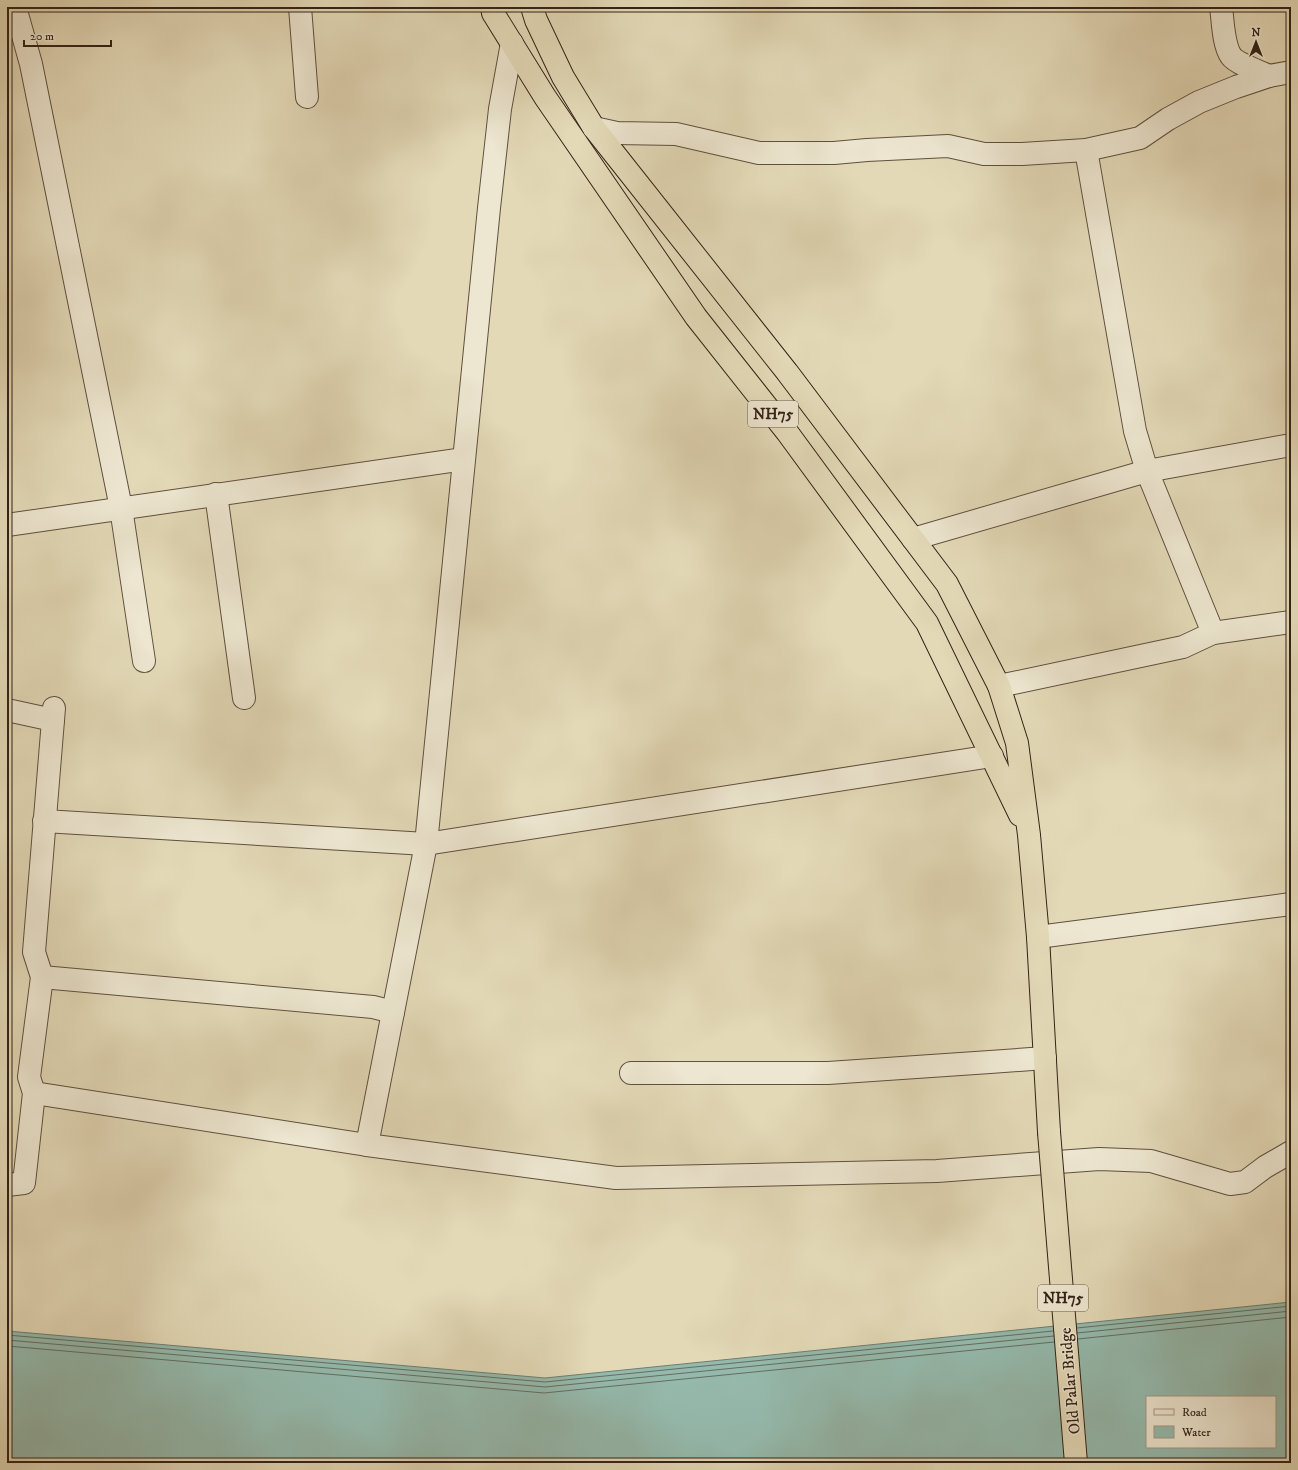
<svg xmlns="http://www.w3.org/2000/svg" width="1298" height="1470" viewBox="0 0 1298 1470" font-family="'IM FELL DW Pica',serif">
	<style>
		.water { fill: #95baad; stroke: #6e7d71; fill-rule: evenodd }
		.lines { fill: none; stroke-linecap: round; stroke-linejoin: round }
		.shore { stroke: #646e62; stroke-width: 1 }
		.minor-casing { stroke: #5f503f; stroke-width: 24 }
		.trunk-casing { stroke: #332217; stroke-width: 24 }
		.minor { stroke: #ede6d0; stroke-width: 22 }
		.trunk { stroke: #e3d9b7; stroke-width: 22 }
		.trunk-bridge-casing { stroke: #332217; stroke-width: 24; stroke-linecap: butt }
		.trunk-bridge { stroke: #e3d9b7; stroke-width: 22 }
		.labels { text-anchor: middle; stroke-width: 3; stroke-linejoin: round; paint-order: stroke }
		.shield { fill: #ede6d0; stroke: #6b5d4e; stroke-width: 1 }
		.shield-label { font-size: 15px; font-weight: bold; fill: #332217 }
		.street-label { font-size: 16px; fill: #332217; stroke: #ede6d0 }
	</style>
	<rect width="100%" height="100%" fill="#e3d9b7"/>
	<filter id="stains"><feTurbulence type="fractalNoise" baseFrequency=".005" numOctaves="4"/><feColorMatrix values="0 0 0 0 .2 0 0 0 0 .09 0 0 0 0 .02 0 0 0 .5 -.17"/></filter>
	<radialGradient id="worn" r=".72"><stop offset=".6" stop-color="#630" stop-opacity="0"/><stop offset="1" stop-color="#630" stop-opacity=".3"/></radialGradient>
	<path class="water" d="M 1291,1302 L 1291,1463 L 7,1463 L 7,1331 L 545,1378 ZM 1147,1397 L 1275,1397 L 1275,1447 L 1147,1447 Z"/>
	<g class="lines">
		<g class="shore">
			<path d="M 1077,1328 L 1291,1306"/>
			<path d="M 1077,1333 L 1291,1311"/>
			<path d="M 7,1335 L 545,1382 L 1053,1331"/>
			<path d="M 1078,1339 L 1291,1317"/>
			<path d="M 7,1340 L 545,1387 L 1054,1336"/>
			<path d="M 7,1346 L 544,1393 L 1054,1342"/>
		</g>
		<g class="minor-casing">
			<g id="minor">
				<path d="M 15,7 L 31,64 L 121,508 L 144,661"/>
				<path d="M 300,7 L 307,97"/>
				<path d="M 1221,7 C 1223,21 1223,44 1231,56 C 1236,63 1260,72 1269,76"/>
				<path d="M 512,43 L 500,109 L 489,208 L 426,844 L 367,1145 L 616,1178 L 937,1171 L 1099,1159 L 1151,1161 L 1230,1184 L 1245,1182 L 1265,1167 L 1291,1152"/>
				<path d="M 594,128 L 617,133 L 676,134 L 759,153 L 834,153 L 867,150 L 948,146 L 984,154 L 1022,154 L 1086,150 L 1140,138 L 1168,119 L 1199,102 L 1236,87 L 1269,76 L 1291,72"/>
				<path d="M 1086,150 L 1135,431 L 1147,471 L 1213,633"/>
				<path d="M 216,494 L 244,698"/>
				<path d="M 7,525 L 464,459"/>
				<path d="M 913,539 L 1147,471 L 1291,445"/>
				<path d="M 999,686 L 1183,647 L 1213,633 L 1291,622"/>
				<path d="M 7,710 L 53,720"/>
				<path d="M 44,821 L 426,844 L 992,756"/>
				<path d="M 1038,937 L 1291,904"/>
				<path d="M 42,977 L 373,1007 L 393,1012"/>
				<path d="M 631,1073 L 828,1073 L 990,1062 L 1045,1058"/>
				<path d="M 34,1093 L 367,1145"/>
				<path d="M 7,1185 L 24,1183 L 34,1093 L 29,1077 L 42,977 L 34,952 L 54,708"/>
			</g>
		</g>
		<g class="trunk-casing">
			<g id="trunk">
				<path d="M 492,7 L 493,13 L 545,97 L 696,317 L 787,432 L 927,623 L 1020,815"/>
				<path d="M 532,7 L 536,20 L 563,77 L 594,128 L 787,372 L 947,584 L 999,686 L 1017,743 L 1029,835 L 1038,937 L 1049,1132"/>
			</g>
		</g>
		<use href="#minor" class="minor"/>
		<use href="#trunk" class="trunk"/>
		<g class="trunk-bridge-casing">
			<path id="trunk-bridge" d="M 1049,1132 L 1076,1463"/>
		</g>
		<use href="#trunk-bridge" class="trunk-bridge"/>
	</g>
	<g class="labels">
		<g class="shield">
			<rect x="748" y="401" width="50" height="26" rx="3"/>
			<rect x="1038" y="1285" width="50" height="26" rx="3"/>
		</g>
		<g class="shield-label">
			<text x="773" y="419">NH75</text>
			<text x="1063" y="1303">NH75</text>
		</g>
		<g class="street-label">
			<text transform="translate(1069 1381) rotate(-95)" y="6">Old Palar Bridge</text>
		</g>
	</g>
	<rect width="1298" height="1470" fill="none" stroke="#e3d9b7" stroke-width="24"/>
	<rect x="8" y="8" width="1282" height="1454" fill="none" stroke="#332217" stroke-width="2"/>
	<rect x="12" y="12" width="1274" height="1446" fill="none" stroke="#332217"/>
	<rect x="1146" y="1396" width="130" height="52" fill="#ede6d0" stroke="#a39886"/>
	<rect x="1154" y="1409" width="20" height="6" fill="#ede6d0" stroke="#a39886"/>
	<text x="1182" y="1416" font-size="12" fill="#332217">Road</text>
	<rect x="1154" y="1426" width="20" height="12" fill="#95baad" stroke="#a39886"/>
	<text x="1182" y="1436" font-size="12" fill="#332217">Water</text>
	<g transform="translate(1256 42)" stroke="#ede6d0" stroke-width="3" paint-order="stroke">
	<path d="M0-3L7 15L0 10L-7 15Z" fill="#332217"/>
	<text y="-6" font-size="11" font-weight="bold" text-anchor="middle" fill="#332217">N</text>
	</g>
	<path d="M24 40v6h87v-6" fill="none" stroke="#332217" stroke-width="2"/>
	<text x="30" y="40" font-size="12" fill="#332217" stroke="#ede6d0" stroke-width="3" paint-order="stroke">20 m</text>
	<rect width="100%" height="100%" filter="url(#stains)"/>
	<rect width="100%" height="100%" fill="url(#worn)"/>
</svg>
